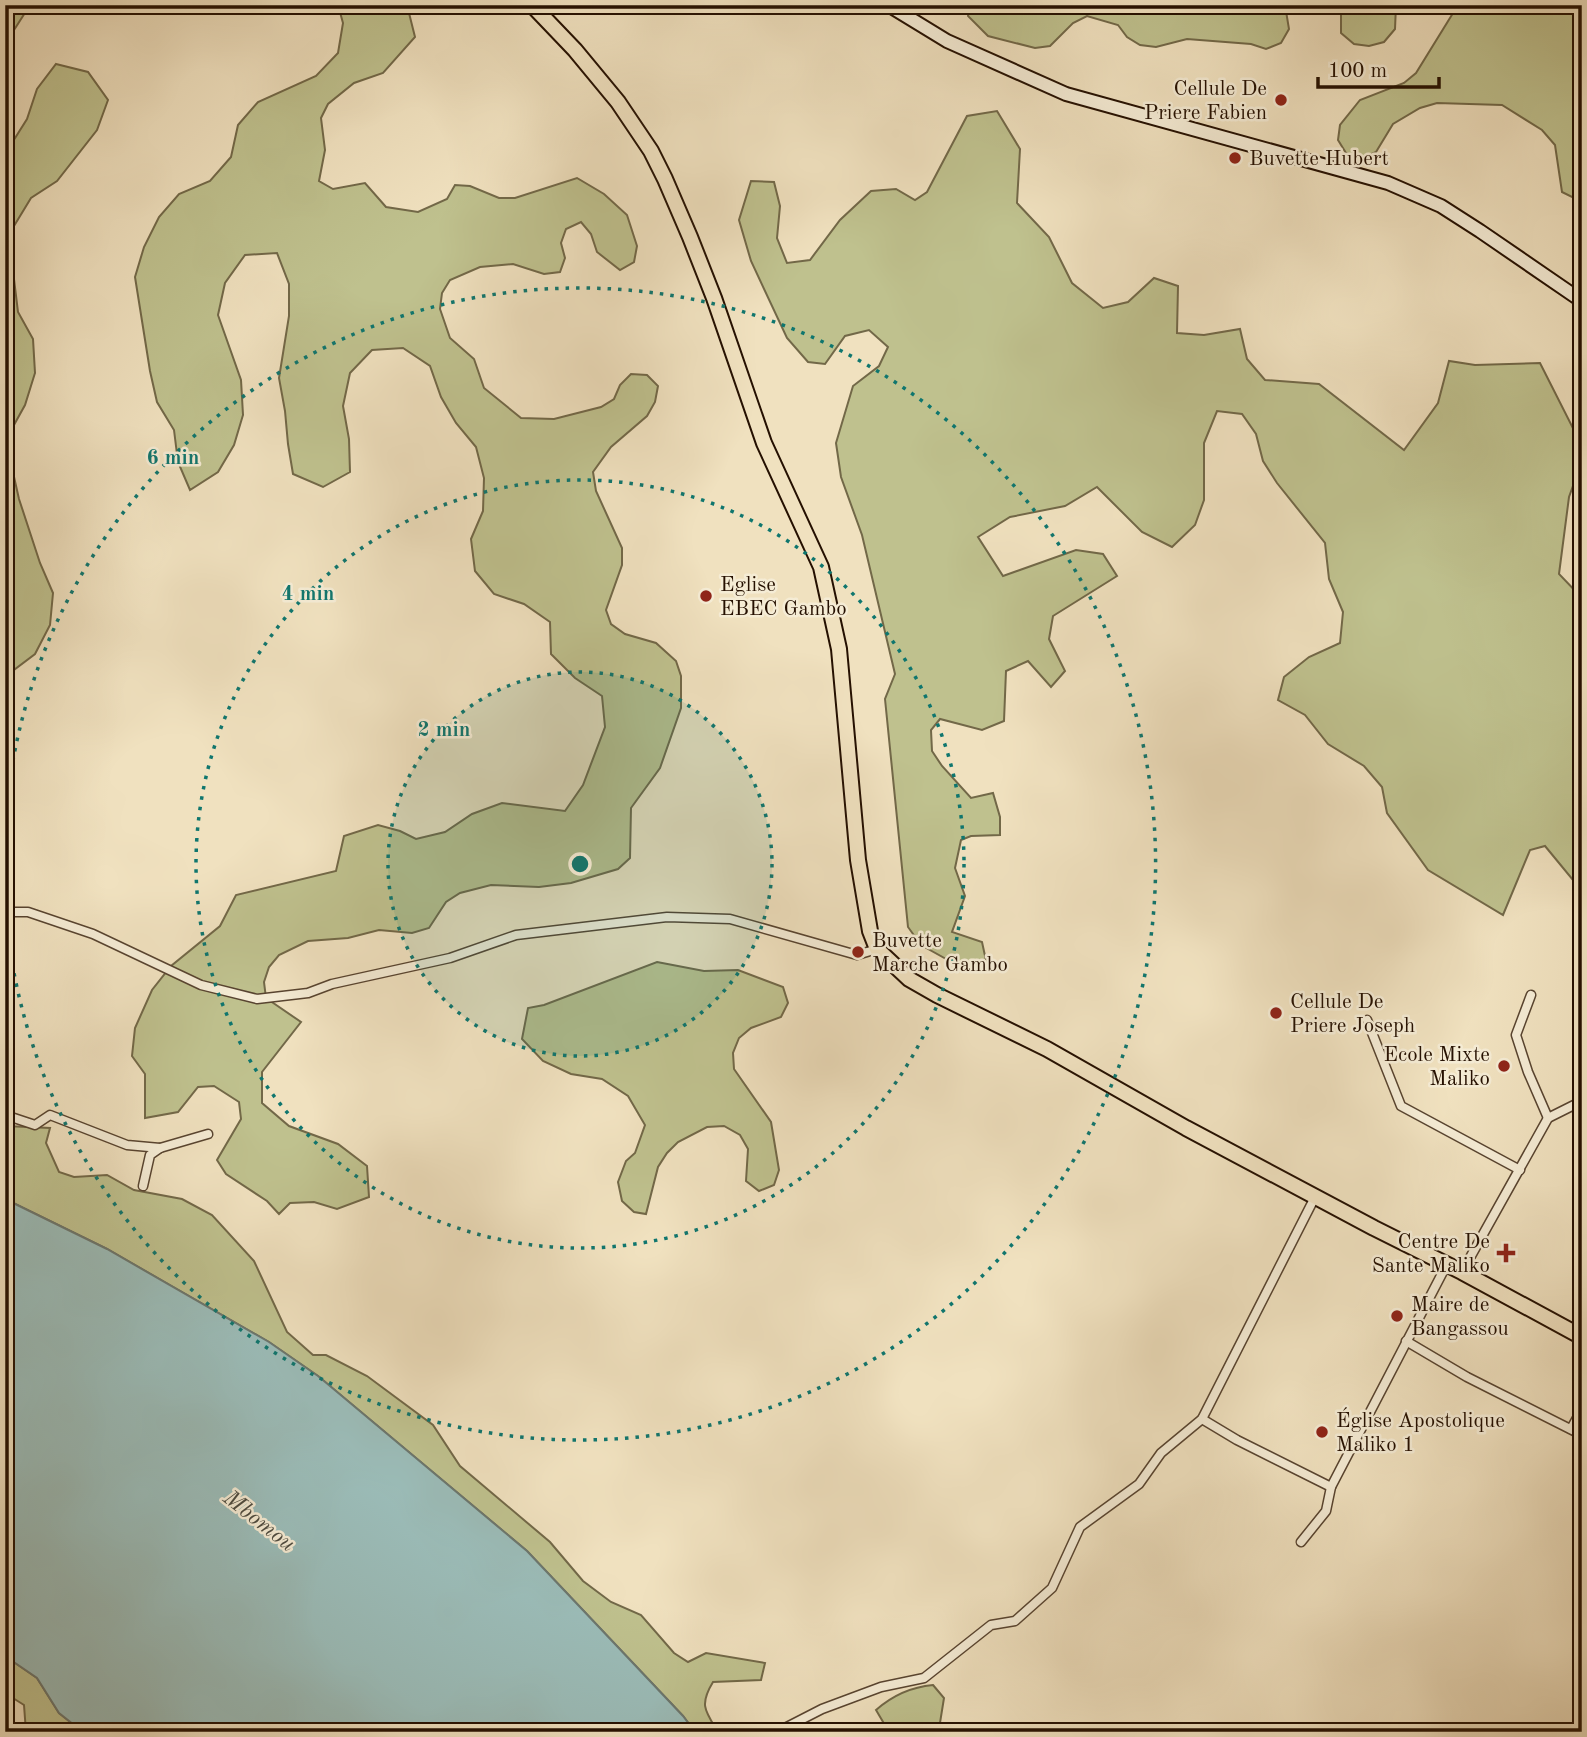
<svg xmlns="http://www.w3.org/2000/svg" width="1587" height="1737" viewBox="0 0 1587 1737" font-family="'Old Standard TT',serif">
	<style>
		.green { fill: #bfc18e; stroke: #726848; stroke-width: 2 }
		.water { fill: #9bbcb8; stroke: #6c776f; stroke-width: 2 }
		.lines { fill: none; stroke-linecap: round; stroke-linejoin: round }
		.street-casing { stroke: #584430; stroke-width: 11 }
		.secondary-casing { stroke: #251001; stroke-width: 16 }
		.primary-casing { stroke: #251001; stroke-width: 18 }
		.street { stroke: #f5ecd5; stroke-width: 8 }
		.secondary { stroke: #f5ecd5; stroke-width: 12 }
		.primary { stroke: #f0e1bf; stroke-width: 14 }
		.ring { fill: none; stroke: #0f766e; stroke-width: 3.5; stroke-dasharray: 3.5 7 }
		.poi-dot { fill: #8f2418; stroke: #f5ecd5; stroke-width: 2.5 }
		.labels { text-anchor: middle; stroke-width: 5; stroke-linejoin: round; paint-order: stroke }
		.poi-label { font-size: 21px; fill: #251001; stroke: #f5ecd5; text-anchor: start }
		.water-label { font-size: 23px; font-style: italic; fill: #4e4c41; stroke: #f5ecd5 }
		.centre { fill: #0f766e; stroke: #f5ecd5; stroke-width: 3.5 }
		.ring-label { font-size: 21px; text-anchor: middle; font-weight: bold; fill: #0f766e; stroke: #f5ecd5; stroke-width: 5; stroke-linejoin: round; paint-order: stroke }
	</style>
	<rect width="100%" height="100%" fill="#f0e1bf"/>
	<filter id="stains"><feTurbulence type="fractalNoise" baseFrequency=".00286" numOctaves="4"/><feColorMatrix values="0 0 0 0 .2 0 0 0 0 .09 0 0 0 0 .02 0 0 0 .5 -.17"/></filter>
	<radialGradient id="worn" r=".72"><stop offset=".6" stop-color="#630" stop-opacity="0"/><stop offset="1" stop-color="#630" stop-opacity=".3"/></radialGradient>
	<g class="green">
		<path d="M 5,5 L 30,5 L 14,30 L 5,30 Z"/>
		<path d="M 338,5 L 407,5 L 415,37 L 383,73 L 354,83 L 328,104 L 321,118 L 325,150 L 319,181 L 333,189 L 365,183 L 386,207 L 418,212 L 447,199 L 455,185 L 470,186 L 499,198 L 515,198 L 577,178 L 604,194 L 627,215 L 637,246 L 634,262 L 620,270 L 597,252 L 591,234 L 581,222 L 566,229 L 561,243 L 565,258 L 560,272 L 544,274 L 513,264 L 480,267 L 450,280 L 442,293 L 440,309 L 450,338 L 474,359 L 484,388 L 521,418 L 554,419 L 601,407 L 614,399 L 620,385 L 631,374 L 647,375 L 658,386 L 655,402 L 647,416 L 611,447 L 593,472 L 596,491 L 622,548 L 622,565 L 606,610 L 611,624 L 625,634 L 656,643 L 676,661 L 681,676 L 681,708 L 660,768 L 631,808 L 630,858 L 618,869 L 571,883 L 539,887 L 491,885 L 460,893 L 446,902 L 429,928 L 412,933 L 379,930 L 348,938 L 308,941 L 279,955 L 269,967 L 264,982 L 266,998 L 301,1022 L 262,1072 L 262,1103 L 289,1126 L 338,1144 L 367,1166 L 369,1197 L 337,1209 L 314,1202 L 290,1203 L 279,1214 L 267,1201 L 226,1174 L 217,1160 L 241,1119 L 239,1102 L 214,1086 L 198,1087 L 178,1112 L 145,1118 L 145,1074 L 132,1056 L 135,1028 L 152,990 L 171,966 L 220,926 L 236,895 L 336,871 L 344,836 L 378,825 L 400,831 L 416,839 L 445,832 L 472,814 L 502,803 L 565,811 L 583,785 L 605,727 L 602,696 L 575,678 L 551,654 L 550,622 L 524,604 L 494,594 L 475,571 L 471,539 L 483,511 L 484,478 L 476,447 L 456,423 L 441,397 L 430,366 L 403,348 L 372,350 L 350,373 L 343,406 L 349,439 L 350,472 L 323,487 L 293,474 L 288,444 L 285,411 L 279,378 L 289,316 L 289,284 L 277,253 L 245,255 L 225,283 L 218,315 L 241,380 L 243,415 L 234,445 L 218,472 L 190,490 L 178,462 L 174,430 L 157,402 L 150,371 L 135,277 L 144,247 L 159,217 L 179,194 L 210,181 L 231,157 L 238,125 L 258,102 L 316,76 L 338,53 L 343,23 Z"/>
		<path d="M 970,5 L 1285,5 L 1289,29 L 1281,43 L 1266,49 L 1251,44 L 1187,39 L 1156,47 L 1140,45 L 1127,37 L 1118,25 L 1087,16 L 1073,23 L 1050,46 L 1035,48 L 988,36 L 968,16 Z"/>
		<path d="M 1341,5 L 1396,5 L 1395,29 L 1384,42 L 1369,46 L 1354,44 L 1341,33 Z"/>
		<path d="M 1458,5 L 1582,5 L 1582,118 C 1578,123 1578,136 1582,141 L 1582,196 L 1576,199 L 1562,192 L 1555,145 L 1542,130 L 1502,105 L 1437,103 L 1420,108 L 1393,124 L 1376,152 L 1361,159 L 1346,153 L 1338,140 L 1340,125 L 1360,100 L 1404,83 L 1416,73 Z"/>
		<path d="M 56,64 L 88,72 L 108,100 L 97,130 L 57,181 L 31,198 L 14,226 L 14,279 L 18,312 L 33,339 L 35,373 L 25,405 L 9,434 L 12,468 L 19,499 L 40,563 L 53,593 L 50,625 L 35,654 L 10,673 L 5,682 L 5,154 L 27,119 L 37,89 Z"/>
		<path d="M 997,111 L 1020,149 L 1017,203 L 1049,237 L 1072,283 L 1103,308 L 1128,302 L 1154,278 L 1178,286 L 1177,333 L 1204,335 L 1240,329 L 1247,359 L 1265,380 L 1319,384 L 1404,450 L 1438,403 L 1449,361 L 1475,365 L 1540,363 L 1582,446 L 1582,461 L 1569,497 L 1559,574 L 1582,598 L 1582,891 L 1545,846 L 1530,850 L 1503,915 L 1428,870 L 1387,813 L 1382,787 L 1364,766 L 1328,744 L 1305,715 L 1278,700 L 1284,677 L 1309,657 L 1340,643 L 1343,612 L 1329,579 L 1325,543 L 1277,483 L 1263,461 L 1256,434 L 1242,414 L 1217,411 L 1204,443 L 1204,500 L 1195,525 L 1172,547 L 1142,532 L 1097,487 L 1065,506 L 1010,517 L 978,537 L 1003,576 L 1076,550 L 1103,554 L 1117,576 L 1053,616 L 1049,639 L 1065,671 L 1051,687 L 1028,661 L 1006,671 L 1004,721 L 982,730 L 940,719 L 931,730 L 932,751 L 942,766 L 971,798 L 993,793 L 1000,817 L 1000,835 L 971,836 L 961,840 L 955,868 L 965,896 L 952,932 L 982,942 L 987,965 L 966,970 L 921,945 L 908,927 L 885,699 L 895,674 L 862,535 L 841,477 L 836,443 L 853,386 L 879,366 L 888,347 L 869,330 L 845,336 L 825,364 L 808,362 L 787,338 L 751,261 L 739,220 L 751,181 L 774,182 L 780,206 L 777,238 L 787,263 L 810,260 L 840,220 L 871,191 L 896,189 L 915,200 L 927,192 L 967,116 Z"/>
		<path d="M 657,962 L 704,971 L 738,970 L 783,987 L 788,1003 L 781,1017 L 751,1028 L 739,1038 L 733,1053 L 734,1069 L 771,1122 L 779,1170 L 774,1185 L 759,1191 L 746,1181 L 748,1149 L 740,1135 L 724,1126 L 707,1127 L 678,1142 L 667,1153 L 658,1167 L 646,1214 L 634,1212 L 622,1201 L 618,1182 L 626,1161 L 635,1153 L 645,1125 L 628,1096 L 602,1079 L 571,1074 L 543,1061 L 522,1039 L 528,1008 L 544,1005 Z"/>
		<path d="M 5,1126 L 50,1128 L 46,1143 L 59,1172 L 74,1177 L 107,1175 L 134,1190 L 182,1199 L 212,1215 L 254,1261 L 287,1332 L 313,1355 L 326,1355 L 367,1376 L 433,1425 L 460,1466 L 550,1542 L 583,1581 L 611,1602 L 641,1615 L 674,1653 L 688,1662 L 706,1653 L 765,1663 L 761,1680 L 713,1682 C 699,1705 705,1711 718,1732 L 695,1732 L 683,1716 L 527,1551 L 318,1376 L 269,1342 L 107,1249 L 5,1199 Z"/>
		<path d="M 5,1656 L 37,1678 L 59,1713 L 83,1732 L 26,1732 L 24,1705 L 5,1693 Z"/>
		<path d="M 933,1685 L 944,1698 L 939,1729 L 941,1732 L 889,1732 L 876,1710 C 893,1695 911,1687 933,1685 Z"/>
	</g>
	<path class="water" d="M 5,1199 L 107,1249 L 269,1342 L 318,1376 L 527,1551 L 683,1716 L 695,1732 L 83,1732 L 59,1713 L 37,1678 L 5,1656 Z"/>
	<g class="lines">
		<g class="street-casing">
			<g id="street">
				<path d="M 5,912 L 28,912 L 93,934 L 201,985 L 257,999 L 308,993 L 332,984 L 450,958 L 516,935 L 667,917 L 730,919 L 857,955 L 877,949"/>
				<path d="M 1531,995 L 1516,1035 L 1528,1072 L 1548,1118"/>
				<path d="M 1367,1020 L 1401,1106 L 1520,1170"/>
				<path d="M 5,1115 L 35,1125 L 50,1115 L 127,1145 L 160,1148"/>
				<path d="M 143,1186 L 150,1155 L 160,1148 L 208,1134"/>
				<path d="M 1462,1272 L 1548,1118 L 1582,1101"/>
				<path d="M 1406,1341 L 1467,1377 L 1582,1435"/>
				<path d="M 1202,1419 L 1237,1440 L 1331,1487 L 1447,1264"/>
				<path d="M 1571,1429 L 1582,1409"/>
				<path d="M 1301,1542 L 1326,1511 L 1331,1487"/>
				<path d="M 773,1732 L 783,1729 L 822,1709 L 881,1687 L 924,1678 L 991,1625 L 1015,1621 L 1052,1588 L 1080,1527 L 1139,1484 L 1161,1453 L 1202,1419 L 1315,1197"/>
			</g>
		</g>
		<g class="secondary-casing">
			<path id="secondary" d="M 888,5 L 947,41 L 1066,94 L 1388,183 L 1441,206 L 1480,231 L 1582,301"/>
		</g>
		<g class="primary-casing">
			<path id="primary" d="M 532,5 L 575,50 L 618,102 L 651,151 L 665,179 L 690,237 L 714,298 L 764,443 L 821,567 L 839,649 L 858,860 L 870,931 L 877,949 L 909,979 L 937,995 L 1047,1049 L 1186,1128 L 1374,1228 L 1462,1272 L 1582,1337"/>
		</g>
		<use href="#street" class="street"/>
		<use href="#secondary" class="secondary"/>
		<use href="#primary" class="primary"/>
	</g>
	<circle cx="580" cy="864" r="192" fill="#0f766e" fill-opacity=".12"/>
	<g class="ring">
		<circle cx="580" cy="864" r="192"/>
		<circle cx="580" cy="864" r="384"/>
		<path d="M5 824A576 576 0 1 1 5 904"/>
	</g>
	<g class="poi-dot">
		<circle cx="1281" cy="100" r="7"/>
		<circle cx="1235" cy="158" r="7"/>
		<circle cx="706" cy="596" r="7"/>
		<circle cx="858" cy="952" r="7"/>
		<circle cx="1276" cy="1013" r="7"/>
		<circle cx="1504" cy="1066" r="7"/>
		<path d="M1502.5 1242.5h7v7h7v7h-7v7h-7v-7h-7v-7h7z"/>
		<circle cx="1397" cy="1316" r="7"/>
		<circle cx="1322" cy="1432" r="7"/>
	</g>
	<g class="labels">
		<g class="poi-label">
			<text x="1267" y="95" text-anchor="end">Cellule De<tspan x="1267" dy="24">Priere Fabien</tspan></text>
			<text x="1249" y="165">Buvette Hubert</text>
			<text x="720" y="591">Eglise<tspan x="720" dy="24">EBEC Gambo</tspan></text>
			<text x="872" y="947">Buvette<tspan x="872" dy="24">Marche Gambo</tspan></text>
			<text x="1290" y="1008">Cellule De<tspan x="1290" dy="24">Priere Joseph</tspan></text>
			<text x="1490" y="1061" text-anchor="end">Ecole Mixte<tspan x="1490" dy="24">Maliko</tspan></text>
			<text x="1490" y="1248" text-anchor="end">Centre De<tspan x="1490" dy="24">Sante Maliko</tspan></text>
			<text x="1411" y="1311">Maire de<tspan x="1411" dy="24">Bangassou</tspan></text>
			<text x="1336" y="1427">Église Apostolique<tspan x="1336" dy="24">Maliko 1</tspan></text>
		</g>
		<g class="water-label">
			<text transform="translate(260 1520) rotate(38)" y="8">Mbomou</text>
		</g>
	</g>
	<circle cx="580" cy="864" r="10" class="centre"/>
	<g class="ring-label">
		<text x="173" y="464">6 min</text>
		<text x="308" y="600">4 min</text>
		<text x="444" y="736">2 min</text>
	</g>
	<rect width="1587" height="1737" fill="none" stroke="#f0e1bf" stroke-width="28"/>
	<rect x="7" y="7" width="1573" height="1723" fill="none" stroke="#251001" stroke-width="3.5"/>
	<rect x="14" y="14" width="1559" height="1709" fill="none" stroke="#251001" stroke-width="2"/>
	<path d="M1318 77v10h121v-10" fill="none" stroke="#251001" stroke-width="3.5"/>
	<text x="1328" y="77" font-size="21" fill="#251001" stroke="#f5ecd5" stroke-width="5" paint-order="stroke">100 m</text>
	<rect width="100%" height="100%" filter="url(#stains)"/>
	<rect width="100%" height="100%" fill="url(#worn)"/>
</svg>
